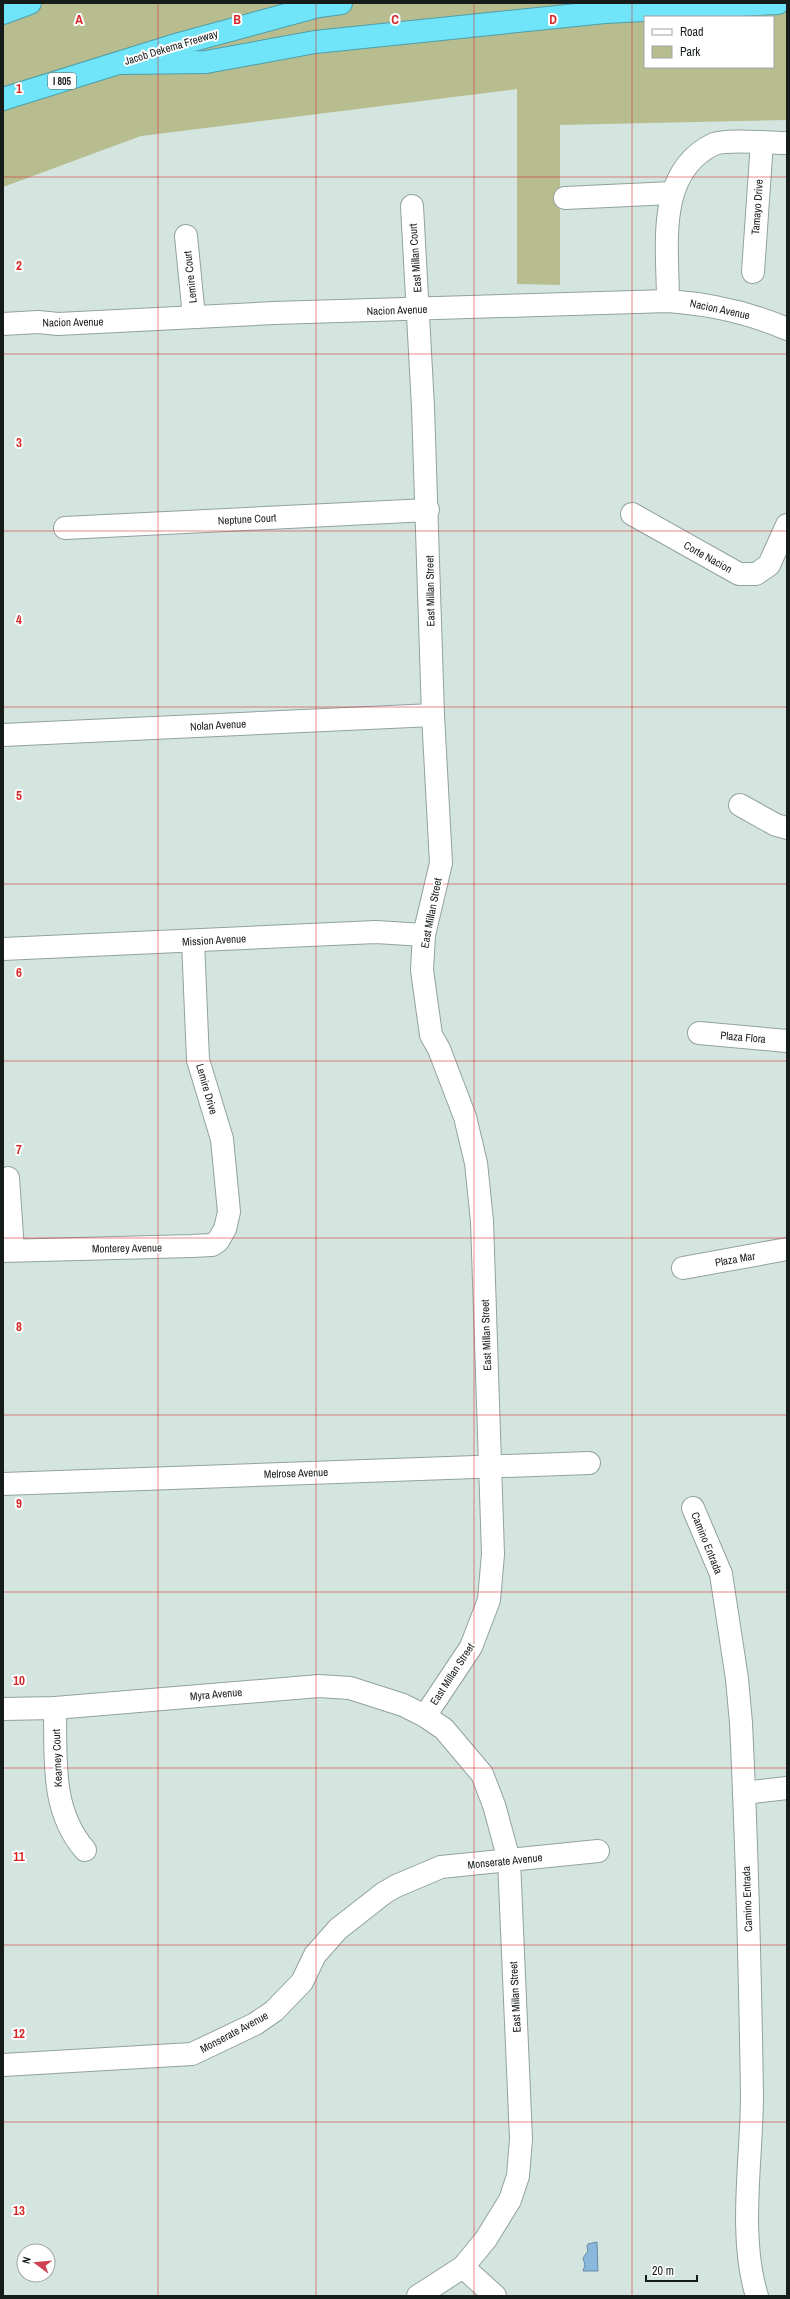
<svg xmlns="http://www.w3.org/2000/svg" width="790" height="2299" viewBox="0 0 790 2299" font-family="'Archivo Narrow',sans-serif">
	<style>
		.green { fill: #b7bd8f; fill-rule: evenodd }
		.water { fill: #8ab8dd; stroke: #6789a2 }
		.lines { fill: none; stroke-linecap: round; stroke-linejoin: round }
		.minor-casing { stroke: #92a29e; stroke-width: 24 }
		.highway-casing { stroke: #509eaa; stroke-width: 24 }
		.minor { stroke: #fff; stroke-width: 22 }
		.highway { stroke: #70e4f8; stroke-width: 22 }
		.grid { fill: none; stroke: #d62828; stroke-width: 1; stroke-opacity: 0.55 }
		.labels { text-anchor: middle; stroke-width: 4; stroke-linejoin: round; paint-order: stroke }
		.shield { fill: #fff; stroke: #5c605f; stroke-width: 1 }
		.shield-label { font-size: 10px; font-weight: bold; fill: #161c1a }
		.street-label { font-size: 11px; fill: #161c1a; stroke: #fff }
		.grid-label { font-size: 13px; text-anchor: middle; font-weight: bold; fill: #d62828; stroke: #fff; stroke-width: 4; stroke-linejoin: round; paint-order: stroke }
	</style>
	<rect width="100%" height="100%" fill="#d4e5e0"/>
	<path class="green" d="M 3,3 L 787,3 L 787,120 L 560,125 L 560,285 L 517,284 L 517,89 L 141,136 L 3,187 ZM 645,17 L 773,17 L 773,67 L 645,67 Z"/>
	<path class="water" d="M 597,2242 L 598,2271 L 583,2271 L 585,2265 L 583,2258 L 588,2251 L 587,2246 L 588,2244 Z"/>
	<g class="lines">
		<g class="minor-casing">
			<g id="minor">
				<path d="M 565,198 L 672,193"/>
				<path d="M 412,206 L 423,407 L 433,715 L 441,863 L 424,935 L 422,970 L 431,1035 L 439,1049 L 465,1117 L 476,1163 L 482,1221 L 493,1554 L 489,1600 L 471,1647 L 425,1716"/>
				<path d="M 186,236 L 194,317"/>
				<path d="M 753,272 L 762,142"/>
				<path d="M 668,301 C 668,247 655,172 714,144 C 726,139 772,143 787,143"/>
				<path d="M 3,324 L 38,322 L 58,324 L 274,313 L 668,301 C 710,304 748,312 787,329"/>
				<path d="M 632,514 L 739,574 L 756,574 L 769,565 L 787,525"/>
				<path d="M 65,528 L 428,510"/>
				<path d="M 3,735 L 433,715"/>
				<path d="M 740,805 L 776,825 L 787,828"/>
				<path d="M 3,949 L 376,932 L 424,935"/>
				<path d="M 699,1033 L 787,1041"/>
				<path d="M 8,1178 L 13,1250"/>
				<path d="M 3,1251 L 192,1246 L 212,1245 L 218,1241 L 225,1229 L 229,1212 L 222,1139 L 198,1060 L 193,941"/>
				<path d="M 683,1268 L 787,1249"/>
				<path d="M 3,1484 L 589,1463"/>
				<path d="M 693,1508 L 721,1574 L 737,1679 L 741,1723 C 747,1847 750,1971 752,2095 C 752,2158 738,2236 757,2296"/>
				<path d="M 55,1708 C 56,1757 50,1810 85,1850"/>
				<path d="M 3,1709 L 55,1708 L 319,1686 L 350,1688 L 403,1705 L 425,1716 L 444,1729 L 482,1774 L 494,1805 L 509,1860 L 521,2139 L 518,2176 L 510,2200 L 486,2239 L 463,2267 L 418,2296"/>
				<path d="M 744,1793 L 787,1788"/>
				<path d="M 3,2065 L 192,2054 L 255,2024 L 274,2011 L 302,1982 L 315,1955 L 338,1929 L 384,1893 L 396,1886 L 441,1867 L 598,1851"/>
				<path d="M 463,2267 L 495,2296"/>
			</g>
		</g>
		<g class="highway-casing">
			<g id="highway">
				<path d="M 3,13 L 30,3"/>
				<path d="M 121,63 L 206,62 L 315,42 L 605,12 L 778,3"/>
				<path d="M 3,99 L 179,44 L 319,6 L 341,3"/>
			</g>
		</g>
		<use href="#minor" class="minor"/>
		<use href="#highway" class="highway"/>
	</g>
	<path class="grid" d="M 158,3 L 158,2296M 316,3 L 316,2296M 474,3 L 474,2296M 632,3 L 632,2296M 3,177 L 787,177M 3,354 L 787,354M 3,531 L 787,531M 3,707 L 787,707M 3,884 L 787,884M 3,1061 L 787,1061M 3,1238 L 787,1238M 3,1415 L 787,1415M 3,1592 L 787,1592M 3,1768 L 787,1768M 3,1945 L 787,1945M 3,2122 L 787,2122"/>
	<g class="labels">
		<rect class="shield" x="48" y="73" width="28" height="16" rx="3"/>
		<g class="shield-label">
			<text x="62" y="85">I 805</text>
		</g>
		<g class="street-label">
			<text transform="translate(171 47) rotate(-17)" y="4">Jacob Dekema Freeway</text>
			<text transform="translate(757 207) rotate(-86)" y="4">Tamayo Drive</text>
			<text transform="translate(415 258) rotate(-94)" y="4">East Millan Court</text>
			<text transform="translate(190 277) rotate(-96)" y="4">Lemire Court</text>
			<text transform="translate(720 309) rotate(12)" y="4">Nacion Avenue</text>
			<text transform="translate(397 310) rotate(-2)" y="4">Nacion Avenue</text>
			<text transform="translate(73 322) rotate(-1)" y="4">Nacion Avenue</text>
			<text transform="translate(247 519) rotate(-3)" y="4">Neptune Court</text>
			<text transform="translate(708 557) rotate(29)" y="4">Corte Nacion</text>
			<text transform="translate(430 591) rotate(-91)" y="4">East Millan Street</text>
			<text transform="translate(218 725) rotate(-3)" y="4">Nolan Avenue</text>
			<text transform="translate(431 913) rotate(-79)" y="4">East Millan Street</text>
			<text transform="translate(214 940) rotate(-3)" y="4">Mission Avenue</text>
			<text transform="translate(743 1037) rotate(5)" y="4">Plaza Flora</text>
			<text transform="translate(207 1089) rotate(74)" y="4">Lemire Drive</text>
			<text transform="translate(127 1248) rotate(-1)" y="4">Monterey Avenue</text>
			<text transform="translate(735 1259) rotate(-10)" y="4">Plaza Mar</text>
			<text transform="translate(486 1335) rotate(-92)" y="4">East Millan Street</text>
			<text transform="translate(296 1473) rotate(-2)" y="4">Melrose Avenue</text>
			<text transform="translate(707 1543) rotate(68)" y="4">Camino Entrada</text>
			<text transform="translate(452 1674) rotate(-57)" y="4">East Millan Street</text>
			<text transform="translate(216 1694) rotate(-5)" y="4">Myra Avenue</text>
			<text transform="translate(57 1758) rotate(-92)" y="4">Kearney Court</text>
			<text transform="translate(505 1861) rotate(-6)" y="4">Monserate Avenue</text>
			<text transform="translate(747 1899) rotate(-92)" y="4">Camino Entrada</text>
			<text transform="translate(515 1997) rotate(-93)" y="4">East Millan Street</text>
			<text transform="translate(234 2032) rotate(-28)" y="4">Monserate Avenue</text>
		</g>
	</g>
	<g class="grid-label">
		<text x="79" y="24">A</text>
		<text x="237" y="24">B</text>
		<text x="395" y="24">C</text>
		<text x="553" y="24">D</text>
		<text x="19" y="93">1</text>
		<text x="19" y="270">2</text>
		<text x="19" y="447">3</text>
		<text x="19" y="624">4</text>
		<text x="19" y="800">5</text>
		<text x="19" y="977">6</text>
		<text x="19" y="1154">7</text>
		<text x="19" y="1331">8</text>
		<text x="19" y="1508">9</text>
		<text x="19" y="1685">10</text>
		<text x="19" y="1861">11</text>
		<text x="19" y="2038">12</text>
		<text x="19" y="2215">13</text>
	</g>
	<rect width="790" height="2299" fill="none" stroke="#161c1a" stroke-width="8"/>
	<rect x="644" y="16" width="130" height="52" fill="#ffffff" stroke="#a2a4a3"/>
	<rect x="652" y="29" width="20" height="6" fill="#ffffff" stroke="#a2a4a3"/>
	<text x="680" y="36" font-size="12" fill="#161c1a">Road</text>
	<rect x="652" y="46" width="20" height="12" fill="#b7bd8f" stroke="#a2a4a3"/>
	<text x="680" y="56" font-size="12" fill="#161c1a">Park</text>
	<g transform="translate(36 2263) rotate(286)"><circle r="19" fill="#ffffff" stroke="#a2a4a3"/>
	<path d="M0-3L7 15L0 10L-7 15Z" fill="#d04053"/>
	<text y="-6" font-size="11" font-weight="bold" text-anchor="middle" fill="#161c1a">N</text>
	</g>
	<path d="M646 2275v6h51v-6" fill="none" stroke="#161c1a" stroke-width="2"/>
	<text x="652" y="2275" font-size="12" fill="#161c1a" stroke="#ffffff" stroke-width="3" paint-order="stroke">20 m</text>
</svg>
